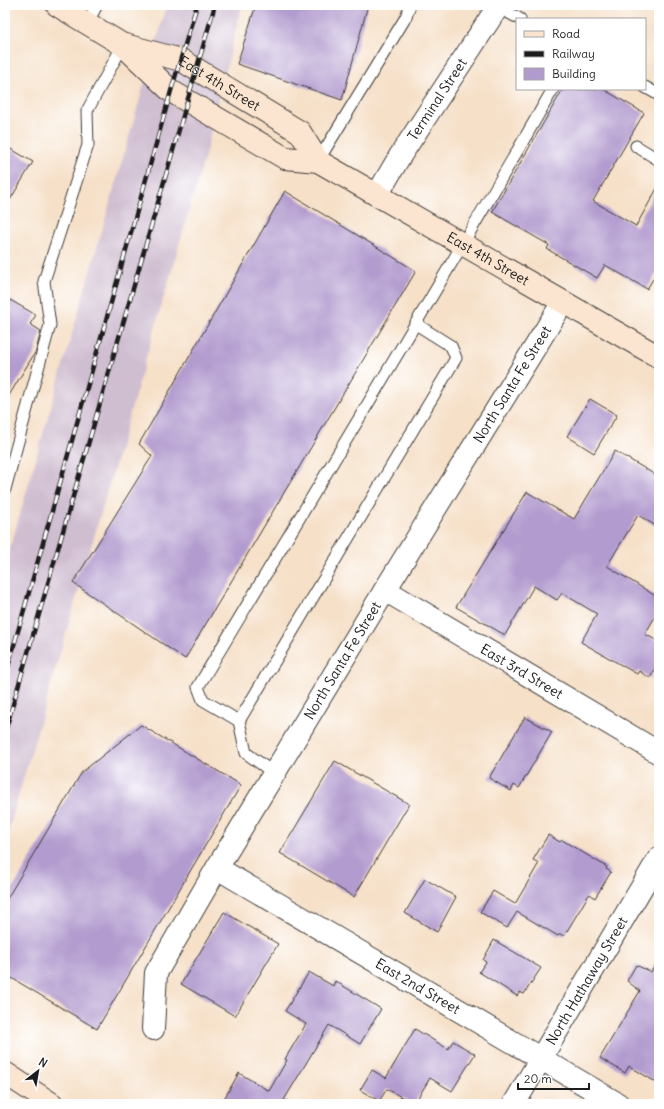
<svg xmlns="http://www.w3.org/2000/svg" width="664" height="1109" viewBox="0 0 664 1109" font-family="Delius,sans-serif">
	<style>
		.industrial { fill: #cfbdd0 }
		.building { fill: #b29bcf }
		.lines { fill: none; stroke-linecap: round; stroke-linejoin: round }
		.lane-casing { stroke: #3d3936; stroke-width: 13 }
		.street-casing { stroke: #3d3936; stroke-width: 24 }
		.secondary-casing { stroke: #3d3936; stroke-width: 24 }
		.lane { stroke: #fff; stroke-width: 11 }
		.street { stroke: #fff; stroke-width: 22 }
		.secondary { stroke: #fce5d0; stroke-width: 22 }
		.rail-casing { stroke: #1c1c1c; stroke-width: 4.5 }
		.rail { stroke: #fff; stroke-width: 3; stroke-dasharray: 9; stroke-linecap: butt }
		.labels { text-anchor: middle; stroke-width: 3.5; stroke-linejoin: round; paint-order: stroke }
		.street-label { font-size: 14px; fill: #1c1c1c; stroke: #fff }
	</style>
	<rect width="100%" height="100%" fill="#fff"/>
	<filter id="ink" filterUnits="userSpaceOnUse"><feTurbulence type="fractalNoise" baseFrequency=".025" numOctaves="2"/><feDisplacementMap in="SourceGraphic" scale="8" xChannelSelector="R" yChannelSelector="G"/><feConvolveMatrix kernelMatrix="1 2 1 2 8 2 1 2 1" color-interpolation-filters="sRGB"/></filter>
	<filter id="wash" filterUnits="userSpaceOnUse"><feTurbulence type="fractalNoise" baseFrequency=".012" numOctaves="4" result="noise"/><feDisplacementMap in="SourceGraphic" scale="16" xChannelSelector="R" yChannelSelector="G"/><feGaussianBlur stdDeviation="0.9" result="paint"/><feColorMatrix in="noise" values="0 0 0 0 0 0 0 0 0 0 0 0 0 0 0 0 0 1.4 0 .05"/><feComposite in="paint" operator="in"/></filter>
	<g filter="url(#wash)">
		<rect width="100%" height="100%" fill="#f6e0c8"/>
		<path class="industrial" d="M 167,5 L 242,5 L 205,156 L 5,842 L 5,566 Z"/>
		<g id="blocks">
			<g class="building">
				<path d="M 256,5 L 368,5 L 342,100 L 237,64 Z"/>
				<path d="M 563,89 L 603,89 L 644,113 L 593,201 L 636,226 L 659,185 L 659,269 L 647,289 L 605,265 L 597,278 L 547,249 L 549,245 L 492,212 Z"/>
				<path d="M 11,149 L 33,162 L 5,208 L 5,159 Z"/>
				<path d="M 285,191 L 416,271 L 185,659 L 73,583 L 152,456 L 139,444 Z"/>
				<path d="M 5,297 L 36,315 L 30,324 L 41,331 L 36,351 L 5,402 Z"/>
				<path d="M 590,399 L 617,415 L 594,453 L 567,436 Z"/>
				<path d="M 615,451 L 659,477 L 659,528 L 638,515 L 607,566 L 659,598 L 659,610 L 645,634 L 659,642 L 659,662 L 650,678 L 639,671 L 637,674 L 581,642 L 597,614 L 562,593 L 557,600 L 534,586 L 505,635 L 456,607 L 527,492 L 574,519 Z"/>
				<path d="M 525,717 L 552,732 L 519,788 L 514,785 L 511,791 L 489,778 Z"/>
				<path d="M 141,725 L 241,785 L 97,1029 L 5,974 L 5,902 L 82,772 Z"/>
				<path d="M 335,761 L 409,804 L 354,897 L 280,853 Z"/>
				<path d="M 548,835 L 560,842 L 562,840 L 607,867 L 606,869 L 611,872 L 595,898 L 590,894 L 588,896 L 564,936 L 560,934 L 558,936 L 517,912 L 507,928 L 480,912 L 493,891 L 515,904 L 539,863 L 533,860 Z"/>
				<path d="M 425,879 L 456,897 L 437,932 L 405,913 Z"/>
				<path d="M 224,912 L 278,944 L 235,1016 L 181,984 Z"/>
				<path d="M 494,940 L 541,968 L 524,994 L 520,992 L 517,996 L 479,972 L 486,962 L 483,960 Z"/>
				<path d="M 659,959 L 659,1084 L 629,1066 L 625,1073 L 600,1058 L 640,991 L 627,981 L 636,965 L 651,972 Z"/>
				<path d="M 309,972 L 333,986 L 335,981 L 381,1009 L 360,1044 L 329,1025 L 284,1100 L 291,1104 L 221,1104 L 239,1073 L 269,1091 L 287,1060 L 285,1059 L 306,1024 L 285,1011 Z"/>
				<path d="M 415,1029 L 448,1049 L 453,1041 L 475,1054 L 452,1091 L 430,1078 L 414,1104 L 387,1089 L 379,1101 L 360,1090 L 372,1070 L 386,1078 Z"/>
			</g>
		</g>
	</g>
	<g filter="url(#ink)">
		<use href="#blocks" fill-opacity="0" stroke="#3d3936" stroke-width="1"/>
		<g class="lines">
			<g class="lane-casing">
				<g id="lane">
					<path d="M 498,7 L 520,19"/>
					<path d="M 87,23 L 97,5"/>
					<path d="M 645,87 L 659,95"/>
					<path d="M 636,146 L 659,160"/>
					<path d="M 318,161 L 406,17 L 410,5"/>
					<path d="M 416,324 L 451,346 L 456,358 L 239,721 L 203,700 L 198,687 C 317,488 438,290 553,89"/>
					<path d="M 5,489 L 50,325 L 44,281 L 88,145 L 87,111 L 123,45"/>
					<path d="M 239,721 L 246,753 L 275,774"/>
				</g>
			</g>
			<g class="street-casing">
				<g id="street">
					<path id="s1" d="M 377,195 L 400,156 L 499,5"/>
					<path id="s2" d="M 385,590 L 659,753"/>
					<path id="s3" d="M 217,868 L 618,1104"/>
					<path id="s4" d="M 153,1029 L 156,973 L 217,868 L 385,590 L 563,302"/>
					<path id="s5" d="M 514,1104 L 659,858"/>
				</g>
			</g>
			<g class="secondary-casing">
				<g id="secondary">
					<path id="s6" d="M 57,5 L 123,45 L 171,91 L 186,100 L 285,158 L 318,161 L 659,357"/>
					<path id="s7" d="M 125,45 L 181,60 L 300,132 L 318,161"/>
					<path d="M 5,1073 L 52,1104"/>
				</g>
			</g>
			<use href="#lane" class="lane"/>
			<use href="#street" class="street"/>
			<use href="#secondary" class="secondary"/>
			<g class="rail-casing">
				<g id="rail">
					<path d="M 5,677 L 171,91 L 197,5"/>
					<path d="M 5,732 L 215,5"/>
				</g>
			</g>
			<use href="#rail" class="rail"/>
		</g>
	</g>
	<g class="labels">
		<g class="street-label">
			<text dy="5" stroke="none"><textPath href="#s7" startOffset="103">East 4th Street</textPath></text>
			<text dy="5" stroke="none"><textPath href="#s1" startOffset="113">Terminal Street</textPath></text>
			<text dy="5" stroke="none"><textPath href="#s6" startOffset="505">East 4th Street</textPath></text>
			<text dy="5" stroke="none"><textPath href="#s4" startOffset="744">North Santa Fe Street</textPath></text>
			<text dy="5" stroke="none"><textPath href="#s4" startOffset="420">North Santa Fe Street</textPath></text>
			<text dy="5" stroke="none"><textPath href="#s2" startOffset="159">East 3rd Street</textPath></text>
			<text dy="5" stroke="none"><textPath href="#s5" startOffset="143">North Hathaway Street</textPath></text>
			<text dy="5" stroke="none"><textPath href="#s3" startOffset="233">East 2nd Street</textPath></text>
		</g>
	</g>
	<rect width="664" height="1109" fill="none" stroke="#fff" stroke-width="20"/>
	<rect x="516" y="18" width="130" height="72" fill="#ffffff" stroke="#a4a4a4"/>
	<rect x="524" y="31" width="20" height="6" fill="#fce5d0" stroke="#a4a4a4"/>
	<text x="552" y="38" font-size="12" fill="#1c1c1c">Road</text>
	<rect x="524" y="51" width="20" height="6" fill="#1c1c1c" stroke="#a4a4a4"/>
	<text x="552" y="58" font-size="12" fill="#1c1c1c">Railway</text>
	<rect x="524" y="68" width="20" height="12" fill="#b29bcf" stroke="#a4a4a4"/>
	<text x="552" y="78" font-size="12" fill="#1c1c1c">Building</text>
	<g transform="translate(38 1071) rotate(31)" stroke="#ffffff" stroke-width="3" paint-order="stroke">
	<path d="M0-3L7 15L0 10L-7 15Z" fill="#1c1c1c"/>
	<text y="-6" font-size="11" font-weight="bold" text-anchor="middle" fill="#1c1c1c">N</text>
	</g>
	<path d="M518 1083v6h71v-6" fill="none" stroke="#1c1c1c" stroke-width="2"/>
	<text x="524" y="1083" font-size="12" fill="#1c1c1c" stroke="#ffffff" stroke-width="3" paint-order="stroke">20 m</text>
</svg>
